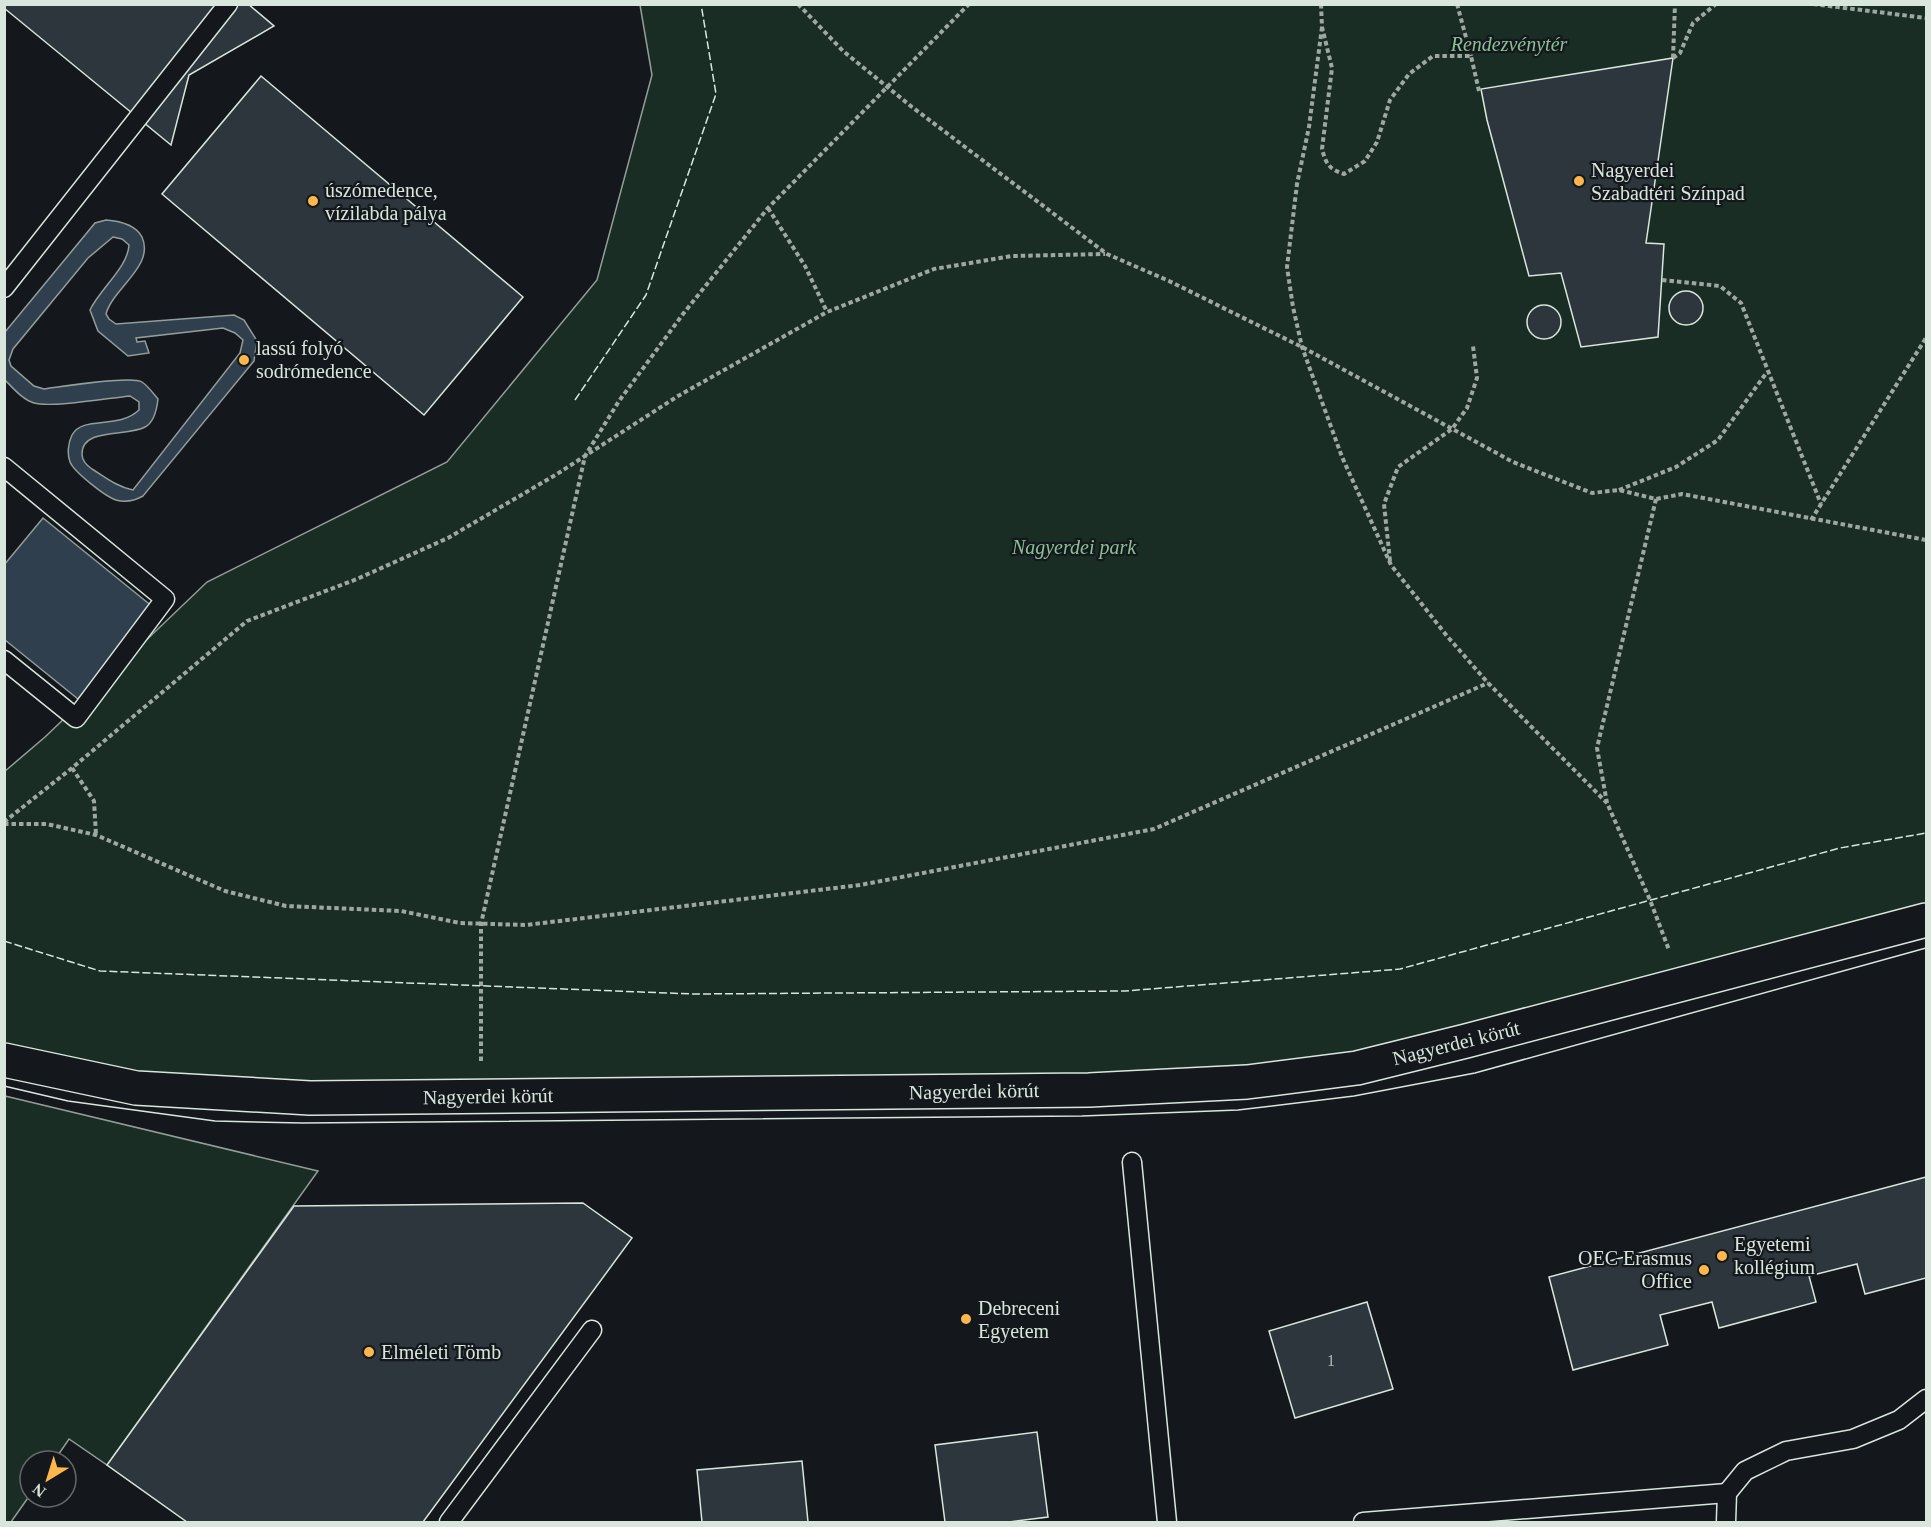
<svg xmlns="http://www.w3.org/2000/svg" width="1931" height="1527" viewBox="0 0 1931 1527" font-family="'Times New Roman',serif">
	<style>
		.green { fill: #1a2d24; stroke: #939e99; stroke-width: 1.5 }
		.water { fill: #2f3f4d; stroke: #939e99; stroke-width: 1.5; fill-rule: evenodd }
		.building { fill: #2c363c; stroke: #d8e6dc; stroke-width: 1.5 }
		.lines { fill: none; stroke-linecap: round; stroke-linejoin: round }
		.service-casing { stroke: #d8e6dc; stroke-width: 21 }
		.tertiary-casing { stroke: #d8e6dc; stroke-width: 36 }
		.path { stroke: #9da8a2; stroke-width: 4; stroke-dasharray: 4.5 3; stroke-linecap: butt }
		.service { stroke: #14181c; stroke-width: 18 }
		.tertiary { stroke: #14181c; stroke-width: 33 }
		.tram { stroke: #d8e6dc; stroke-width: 1.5 }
		.fence { stroke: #d8e6dc; stroke-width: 1.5; stroke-dasharray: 8 3; stroke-linecap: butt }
		.poi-dot { fill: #ffb74d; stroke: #14181c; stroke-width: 2 }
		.labels { text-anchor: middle; stroke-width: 4.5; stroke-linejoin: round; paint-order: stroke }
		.number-label { font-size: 16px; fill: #adbab4 }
		.park-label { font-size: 20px; font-style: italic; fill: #8ac095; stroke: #14181c }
		.poi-label { font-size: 20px; fill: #d8e6dc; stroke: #14181c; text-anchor: start }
		.street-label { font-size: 20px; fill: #d8e6dc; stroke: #14181c }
	</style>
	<rect width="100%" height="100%" fill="#14181c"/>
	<g class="green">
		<path d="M 640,5 L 1926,5 L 1926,920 L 1357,1068 L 310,1098 L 5,1059 L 4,772 L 45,737 L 207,582 L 447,462 L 597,280 L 652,75 Z"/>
		<path d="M 5,1096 L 318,1171 L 107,1465 L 69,1439 L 54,1461 L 30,1461 L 30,1495 L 11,1522 L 5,1522 Z"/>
	</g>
	<g class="water">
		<path d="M 106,220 C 120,221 135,224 142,237 C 155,266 113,288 106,314 L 109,319 L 116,324 L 234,315 L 244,320 L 257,341 L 254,361 L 143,496 C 134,501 126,503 116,500 C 106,497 74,472 70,462 C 67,454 68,443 72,435 C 83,415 118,430 139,410 L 139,402 L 130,396 C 109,398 52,408 34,403 C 23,400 13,388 5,380 L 5,332 L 95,223 ZM 113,237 L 122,239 L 129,245 C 128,267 100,289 90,310 L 98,331 L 128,356 L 149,353 L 145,341 L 137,342 L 136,338 L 223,328 L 235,333 L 243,340 L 240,353 L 133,490 C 117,487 105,477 92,469 C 86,465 82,461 82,454 C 82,427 128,437 145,427 C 155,422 157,408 158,399 C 153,393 148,386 142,382 C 131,375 60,387 44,389 L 34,386 L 11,366 L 9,360 L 13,349 L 88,258 Z"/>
		<path d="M 43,518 L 153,607 L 78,699 L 5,640 L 4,565 Z"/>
	</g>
	<g class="building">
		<path d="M 4,4 L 248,4 L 274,26 L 189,75 L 171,145 L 4,8 Z"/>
		<path d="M 1673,58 L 1646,243 L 1664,244 L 1658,337 L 1581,347 L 1561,273 L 1529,276 L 1487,120 L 1481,89 Z"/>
		<path d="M 261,76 L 523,297 L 424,415 L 162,194 Z"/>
		<circle cx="1686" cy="308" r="17"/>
		<circle cx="1544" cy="322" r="17"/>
		<path d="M 1926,1177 L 1926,1278 L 1865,1294 L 1857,1264 L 1809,1276 L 1816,1302 L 1719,1328 L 1712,1302 L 1660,1315 L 1668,1345 L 1573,1370 L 1549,1277 Z"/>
		<path d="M 583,1203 L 632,1238 L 423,1522 L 187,1522 L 107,1465 L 294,1206 Z"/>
		<path d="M 1367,1302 L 1393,1389 L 1295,1418 L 1269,1331 Z"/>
		<path d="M 1037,1432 L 1048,1517 L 1009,1522 L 945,1522 L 935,1445 Z"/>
		<path d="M 802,1461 L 808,1522 L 702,1522 L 697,1470 Z"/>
	</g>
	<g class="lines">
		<g class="service-casing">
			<g id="service">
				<path d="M 4,288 L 228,4"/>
				<path d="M 4,467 L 165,599 L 76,718 L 4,660"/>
				<path d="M 1132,1162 L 1167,1522"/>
				<path d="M 449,1522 L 592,1330"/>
				<path d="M 1363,1522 L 1727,1493"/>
				<path d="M 1726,1522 L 1727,1493 L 1745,1471 L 1786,1451 L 1853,1439 L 1899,1420 L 1926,1399"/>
			</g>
		</g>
		<g class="tertiary-casing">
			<path id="tertiary" d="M 4,1060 L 136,1088 L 310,1098 L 1089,1090 L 1247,1082 L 1357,1068 L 1466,1041 L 1926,920"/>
		</g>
		<g class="path">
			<path d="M 798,4 L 843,51 L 912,107 L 1107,254 L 1169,281 L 1302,347 L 1513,462 L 1592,493 L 1619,490 L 1656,499 L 1682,494 L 1926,540"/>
			<path d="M 1321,4 L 1322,27 L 1332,68 L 1322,149 C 1326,164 1329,169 1344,174 L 1365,161 L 1377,142 L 1390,100 L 1409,74 L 1433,56 L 1471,56 L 1479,91"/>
			<path d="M 1457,4 L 1471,56"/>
			<path d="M 1813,4 L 1926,18"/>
			<path d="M 1322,27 L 1309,127 L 1297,184 L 1287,267 L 1293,307 L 1302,347 L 1342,457 L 1391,565 L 1447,636 L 1488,683 L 1607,803"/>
			<path d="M 1673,58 L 1680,53 L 1693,23 L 1716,4"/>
			<path d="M 1673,58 L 1675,4"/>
			<path d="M 768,208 L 805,266 L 827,312"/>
			<path d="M 1662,280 L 1720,286 L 1741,303 L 1821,504"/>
			<path d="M 1619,490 L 1676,467 L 1718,440 L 1767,372"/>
			<path d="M 1656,499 L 1597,748 L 1607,803 L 1650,900 L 1669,950"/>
			<path d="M 1811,520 L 1926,338"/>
			<path d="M 1390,561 L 1384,504 L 1398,467 L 1452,429 L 1467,408 L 1477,378 L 1473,346"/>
			<path d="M 72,768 L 94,801 L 96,835"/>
			<path d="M 4,822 L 72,768 L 247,621 L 357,579 L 448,538 L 557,474 L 678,396 L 827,312 L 934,269 L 1012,256 L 1105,254"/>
			<path d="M 4,824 L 47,824 L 96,835 L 225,891 L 286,906 L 401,911 L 460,923 L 526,925 L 860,885 L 1154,829 L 1488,683"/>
			<path d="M 481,1061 L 481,924 L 585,456 L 619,401 L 683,314 L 768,208 L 969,4"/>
		</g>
		<use href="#service" class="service"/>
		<use href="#tertiary" class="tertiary"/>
		<path class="tram" d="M 4,1086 L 68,1101 L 215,1121 L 302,1123 L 1082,1116 L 1238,1110 L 1354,1096 L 1475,1073 L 1926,948"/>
		<g class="fence">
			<path d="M 575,400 L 646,295 L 716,94 L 701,4"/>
			<path d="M 4,941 L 100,971 L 693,994 L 1125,991 L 1400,969 L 1840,848 L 1926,833"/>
		</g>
	</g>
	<g class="poi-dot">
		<circle cx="1579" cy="181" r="6"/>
		<circle cx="313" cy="201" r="6"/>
		<circle cx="244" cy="360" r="6"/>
		<circle cx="1722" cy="1256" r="6"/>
		<circle cx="1704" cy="1270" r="6"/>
		<circle cx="966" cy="1319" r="6"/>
		<circle cx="369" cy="1352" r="6"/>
	</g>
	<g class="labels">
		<g class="number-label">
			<text x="1331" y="1366">1</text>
		</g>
		<g class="park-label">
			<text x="1509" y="51">Rendezvénytér</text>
			<text x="1074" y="554">Nagyerdei park</text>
		</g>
		<g class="poi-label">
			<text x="1591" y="177">Nagyerdei<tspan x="1591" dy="23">Szabadtéri Színpad</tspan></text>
			<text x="325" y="197">úszómedence,<tspan x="325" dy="23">vízilabda pálya</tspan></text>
			<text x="256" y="355">lassú folyó<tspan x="256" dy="23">sodrómedence</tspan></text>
			<text x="1734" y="1251">Egyetemi<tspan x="1734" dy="23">kollégium</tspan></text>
			<text x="1692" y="1265" text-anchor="end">OEC Erasmus<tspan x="1692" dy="23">Office</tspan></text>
			<text x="978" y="1315">Debreceni<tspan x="978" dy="23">Egyetem</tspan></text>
			<text x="381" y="1359">Elméleti Tömb</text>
		</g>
		<g class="street-label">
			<text transform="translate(1456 1043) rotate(-14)" y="7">Nagyerdei körút</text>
			<text transform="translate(974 1091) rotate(-1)" y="7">Nagyerdei körút</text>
			<text transform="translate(488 1096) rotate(-1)" y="7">Nagyerdei körút</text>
		</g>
	</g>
	<rect width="1931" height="1527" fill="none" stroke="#d8e6dc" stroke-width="12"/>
	<g transform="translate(48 1479) rotate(218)"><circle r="28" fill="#14181c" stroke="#626a69" stroke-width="1.5"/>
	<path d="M0-4.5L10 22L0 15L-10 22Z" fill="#ffb74d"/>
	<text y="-9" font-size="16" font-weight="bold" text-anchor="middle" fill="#d8e6dc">N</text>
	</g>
</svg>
